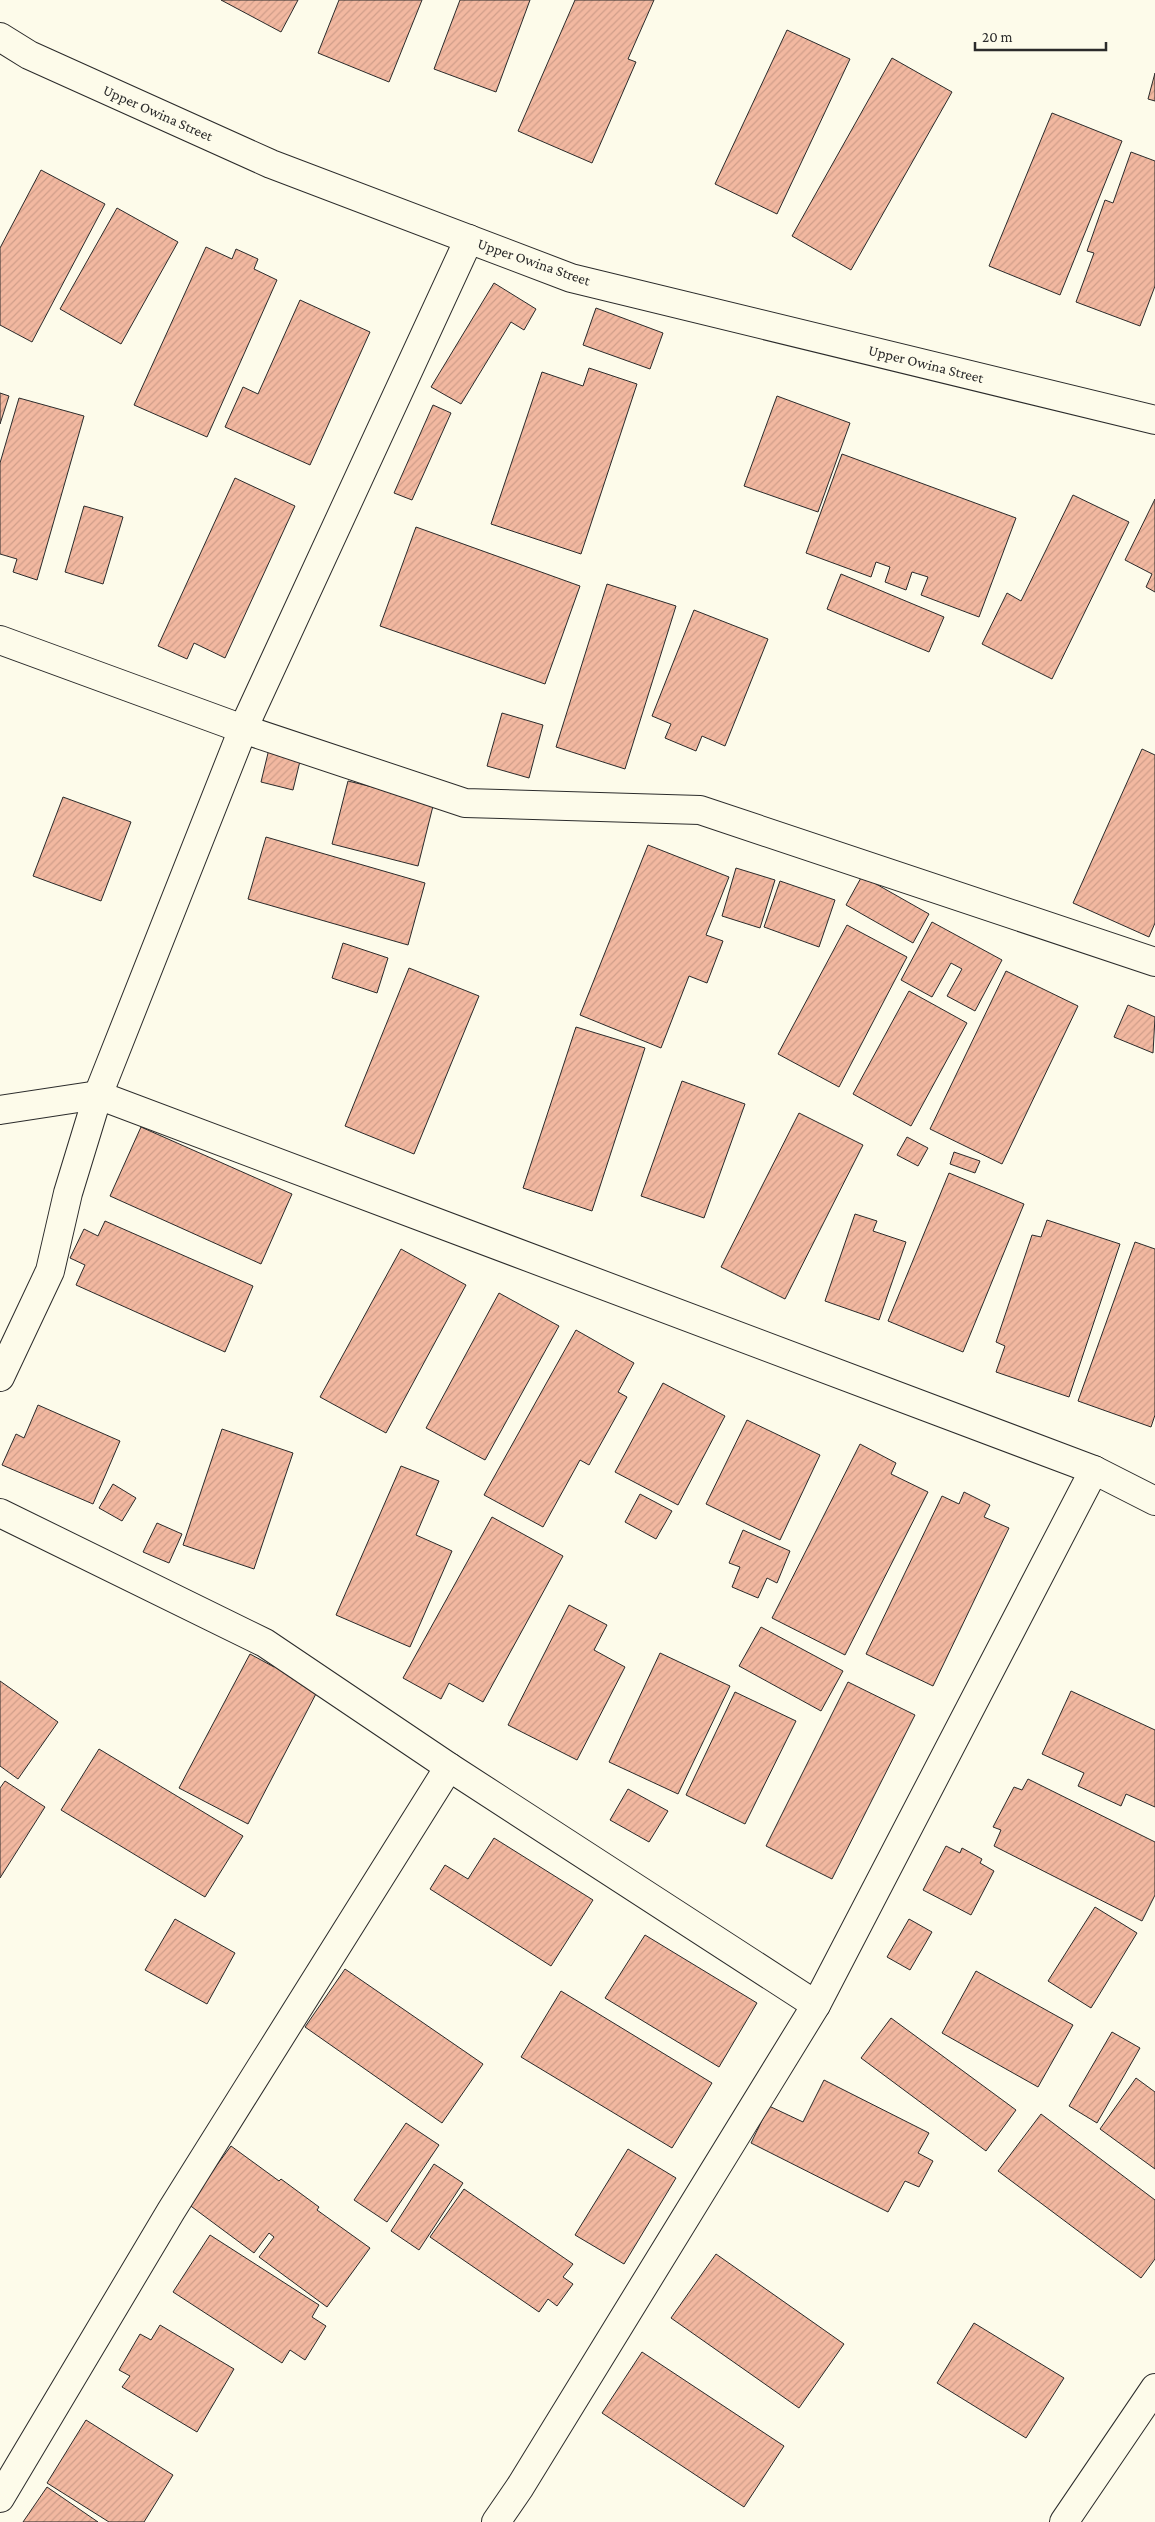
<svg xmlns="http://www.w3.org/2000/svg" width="1155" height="2522" viewBox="0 0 1155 2522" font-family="'Crimson Pro',serif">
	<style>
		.building { fill: url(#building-hatch); stroke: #2b2b2b }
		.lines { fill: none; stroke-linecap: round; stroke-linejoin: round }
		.minor-casing { stroke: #2b2b2b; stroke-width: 30 }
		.minor { stroke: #fdfbea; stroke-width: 28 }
		.labels { text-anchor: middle; stroke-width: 4; stroke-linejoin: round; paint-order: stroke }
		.street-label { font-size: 15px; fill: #2b2b2b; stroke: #fdfbea }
	</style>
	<defs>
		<pattern id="building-hatch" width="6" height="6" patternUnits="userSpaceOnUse" patternTransform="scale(1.25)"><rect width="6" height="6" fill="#f2b8a0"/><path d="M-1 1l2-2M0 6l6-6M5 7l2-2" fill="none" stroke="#d09e8a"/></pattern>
	</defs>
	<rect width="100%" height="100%" fill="#fdfbea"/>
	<g class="building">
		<path d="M 221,0 L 298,0 L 281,32 Z"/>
		<path d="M 339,0 L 422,0 L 389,82 L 318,53 Z"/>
		<path d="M 460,0 L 530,0 L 496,92 L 434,69 Z"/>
		<path d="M 575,0 L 654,0 L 628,59 L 636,62 L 592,163 L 518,131 Z"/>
		<path d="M 787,30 L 850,59 L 777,214 L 715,184 Z"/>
		<path d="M 892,58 L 952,92 L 851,270 L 792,236 Z"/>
		<path d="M 1155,73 L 1155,101 L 1148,99 Z"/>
		<path d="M 1052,113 L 1122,141 L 1060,295 L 989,266 Z"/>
		<path d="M 1131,152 L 1155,161 L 1155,286 L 1140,326 L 1076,302 L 1094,253 L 1087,251 L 1105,200 L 1113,203 Z"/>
		<path d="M 41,170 L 105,204 L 32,342 L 0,325 L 0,248 Z"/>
		<path d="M 117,208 L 178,242 L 121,344 L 60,309 Z"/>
		<path d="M 206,247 L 232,259 L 236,249 L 258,259 L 254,269 L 277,280 L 207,437 L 134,405 Z"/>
		<path d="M 494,283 L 536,309 L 524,330 L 511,322 L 461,404 L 431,387 Z"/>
		<path d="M 300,300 L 370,332 L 310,465 L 225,427 L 243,387 L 258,394 Z"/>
		<path d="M 596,308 L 663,333 L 650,369 L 583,345 Z"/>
		<path d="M 589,368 L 637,384 L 581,554 L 491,524 L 542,372 L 583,386 Z"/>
		<path d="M 0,393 L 9,396 L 0,424 Z"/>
		<path d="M 777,396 L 850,423 L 818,512 L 744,486 Z"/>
		<path d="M 19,398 L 84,416 L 37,580 L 13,572 L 17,559 L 0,554 L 0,463 Z"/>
		<path d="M 433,405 L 451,413 L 412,500 L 394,493 Z"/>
		<path d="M 842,454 L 1016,518 L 979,617 L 921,595 L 928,577 L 912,572 L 906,590 L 885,582 L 890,567 L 876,562 L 871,577 L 806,553 Z"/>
		<path d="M 235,478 L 295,506 L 225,658 L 194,643 L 187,659 L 158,646 Z"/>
		<path d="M 1073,495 L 1129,522 L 1052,679 L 982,644 L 1007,593 L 1021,601 Z"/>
		<path d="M 1155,499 L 1155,592 L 1146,587 L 1152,574 L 1125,560 Z"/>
		<path d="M 84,506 L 123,517 L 103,584 L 65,572 Z"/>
		<path d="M 416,527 L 580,586 L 545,684 L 380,626 Z"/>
		<path d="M 841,574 L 944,617 L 929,652 L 827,609 Z"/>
		<path d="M 607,584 L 676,606 L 625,769 L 556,747 Z"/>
		<path d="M 694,610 L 768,639 L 725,746 L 702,736 L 696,751 L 665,738 L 671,724 L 652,716 Z"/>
		<path d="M 502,713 L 543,725 L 529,778 L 487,766 Z"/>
		<path d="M 269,749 L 301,757 L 293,790 L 261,782 Z"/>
		<path d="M 1142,749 L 1155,755 L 1155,923 L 1149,937 L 1073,903 Z"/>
		<path d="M 348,781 L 434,802 L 418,866 L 332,844 Z"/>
		<path d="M 63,797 L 131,822 L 101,901 L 33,876 Z"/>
		<path d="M 266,837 L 425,883 L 408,945 L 248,899 Z"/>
		<path d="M 648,845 L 729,877 L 706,935 L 723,941 L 707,983 L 689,976 L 661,1048 L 580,1015 Z"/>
		<path d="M 736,868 L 775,880 L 760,928 L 722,916 Z"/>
		<path d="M 862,876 L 929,914 L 913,943 L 846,905 Z"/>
		<path d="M 780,881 L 835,900 L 819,947 L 764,927 Z"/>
		<path d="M 932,922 L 1002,960 L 975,1011 L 947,996 L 962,969 L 951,963 L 932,997 L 901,980 Z"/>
		<path d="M 847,925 L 907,957 L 839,1087 L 778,1054 Z"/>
		<path d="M 343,943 L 388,958 L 377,993 L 332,978 Z"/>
		<path d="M 409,968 L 479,996 L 414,1154 L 345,1126 Z"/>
		<path d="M 1006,971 L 1078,1006 L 1002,1164 L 930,1129 Z"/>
		<path d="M 909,991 L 967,1023 L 911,1126 L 853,1094 Z"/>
		<path d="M 1128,1005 L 1155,1017 L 1153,1053 L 1114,1037 Z"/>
		<path d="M 576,1027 L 645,1048 L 592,1211 L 523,1188 Z"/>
		<path d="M 682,1081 L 745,1104 L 704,1218 L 641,1196 Z"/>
		<path d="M 799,1113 L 863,1145 L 785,1299 L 721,1267 Z"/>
		<path d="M 141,1127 L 292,1194 L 261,1264 L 110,1196 Z"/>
		<path d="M 907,1137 L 928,1148 L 918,1166 L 897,1155 Z"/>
		<path d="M 954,1152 L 980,1161 L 975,1173 L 950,1164 Z"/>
		<path d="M 949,1173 L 1024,1204 L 963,1352 L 888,1321 Z"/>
		<path d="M 855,1214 L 877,1221 L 873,1231 L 906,1242 L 879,1320 L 825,1301 Z"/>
		<path d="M 1047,1220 L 1120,1244 L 1069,1397 L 996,1372 L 1005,1346 L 996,1342 L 1032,1235 L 1041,1237 Z"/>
		<path d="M 105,1221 L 253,1286 L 225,1352 L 76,1285 L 85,1265 L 70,1258 L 84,1229 L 98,1236 Z"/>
		<path d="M 1135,1242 L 1155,1249 L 1155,1415 L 1151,1427 L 1078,1401 Z"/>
		<path d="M 401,1249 L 466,1285 L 386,1433 L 320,1397 Z"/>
		<path d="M 499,1293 L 559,1326 L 485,1460 L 426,1428 Z"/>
		<path d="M 576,1330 L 634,1363 L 618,1392 L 627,1397 L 589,1465 L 580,1460 L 543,1527 L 484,1495 Z"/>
		<path d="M 663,1383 L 725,1416 L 678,1505 L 615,1472 Z"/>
		<path d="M 38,1405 L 120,1441 L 93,1504 L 2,1465 L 16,1434 L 24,1438 Z"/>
		<path d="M 747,1420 L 820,1455 L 780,1540 L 706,1504 Z"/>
		<path d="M 222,1429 L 293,1453 L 254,1569 L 183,1545 Z"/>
		<path d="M 860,1444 L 896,1463 L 891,1474 L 928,1492 L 845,1655 L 772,1618 Z"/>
		<path d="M 401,1466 L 439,1481 L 416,1535 L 452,1551 L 410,1647 L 336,1615 Z"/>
		<path d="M 113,1484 L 136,1498 L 122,1521 L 99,1508 Z"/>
		<path d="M 964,1492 L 990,1505 L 984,1517 L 1009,1528 L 933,1686 L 866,1654 L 942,1496 L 959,1504 Z"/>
		<path d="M 640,1494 L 672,1511 L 656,1539 L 625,1522 Z"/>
		<path d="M 492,1517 L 563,1556 L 483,1702 L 449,1683 L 441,1699 L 403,1678 Z"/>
		<path d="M 157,1523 L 182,1534 L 169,1563 L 143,1552 Z"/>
		<path d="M 743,1530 L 790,1551 L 777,1583 L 767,1578 L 758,1598 L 732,1587 L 740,1567 L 729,1563 Z"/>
		<path d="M 569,1605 L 607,1625 L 594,1650 L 625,1667 L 577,1760 L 508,1725 Z"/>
		<path d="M 761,1627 L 843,1671 L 821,1711 L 739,1666 Z"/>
		<path d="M 660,1653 L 730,1686 L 678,1794 L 609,1762 Z"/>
		<path d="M 250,1654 L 274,1667 L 278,1659 L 318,1690 L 248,1824 L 179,1788 Z"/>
		<path d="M 0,1681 L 58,1722 L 18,1779 L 0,1766 Z"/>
		<path d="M 848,1682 L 915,1715 L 832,1879 L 766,1846 Z"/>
		<path d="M 1071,1691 L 1155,1730 L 1155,1807 L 1126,1794 L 1121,1806 L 1078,1786 L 1084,1773 L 1042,1754 Z"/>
		<path d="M 735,1692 L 796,1721 L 745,1824 L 686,1795 Z"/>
		<path d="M 99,1749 L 243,1836 L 205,1897 L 61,1810 Z"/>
		<path d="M 1028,1779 L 1155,1842 L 1155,1895 L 1142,1921 L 994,1846 L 1001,1830 L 993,1827 L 1014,1787 L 1022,1790 Z"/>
		<path d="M 5,1781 L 45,1807 L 0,1878 L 0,1788 Z"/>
		<path d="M 628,1789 L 668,1811 L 649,1842 L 610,1820 Z"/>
		<path d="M 494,1838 L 593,1900 L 551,1966 L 430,1889 L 445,1865 L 468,1879 Z"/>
		<path d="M 946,1846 L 960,1853 L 962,1848 L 982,1859 L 980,1863 L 994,1871 L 971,1915 L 923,1890 Z"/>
		<path d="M 1095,1907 L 1137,1933 L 1091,2008 L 1048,1981 Z"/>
		<path d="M 175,1919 L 235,1953 L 207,2004 L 145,1970 Z"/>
		<path d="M 909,1919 L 932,1932 L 910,1970 L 887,1957 Z"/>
		<path d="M 645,1935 L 757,2003 L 719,2067 L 605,1998 Z"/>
		<path d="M 345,1969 L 483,2064 L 442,2123 L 305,2027 Z"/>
		<path d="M 976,1971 L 1073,2025 L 1038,2087 L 942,2033 Z"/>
		<path d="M 561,1991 L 712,2083 L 672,2148 L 521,2057 Z"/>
		<path d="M 891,2018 L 1016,2110 L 986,2151 L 861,2058 Z"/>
		<path d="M 1112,2032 L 1140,2048 L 1097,2123 L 1069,2106 Z"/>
		<path d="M 1136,2078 L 1155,2092 L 1155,2169 L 1100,2129 Z"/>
		<path d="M 824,2080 L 929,2133 L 918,2153 L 933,2161 L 919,2187 L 905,2181 L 888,2212 L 751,2143 L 769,2106 L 803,2122 Z"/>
		<path d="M 1041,2114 L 1155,2200 L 1155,2259 L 1141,2278 L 998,2171 Z"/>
		<path d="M 406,2123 L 439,2145 L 387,2222 L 354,2200 Z"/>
		<path d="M 231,2146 L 279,2181 L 281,2179 L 319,2207 L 317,2210 L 370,2248 L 327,2307 L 259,2257 L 274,2237 L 269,2233 L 254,2253 L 188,2204 Z"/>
		<path d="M 628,2149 L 676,2178 L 624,2264 L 575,2235 Z"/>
		<path d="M 434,2164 L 463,2183 L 419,2250 L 391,2231 Z"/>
		<path d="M 464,2189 L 573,2264 L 563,2277 L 573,2284 L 557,2306 L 548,2299 L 539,2312 L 430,2237 Z"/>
		<path d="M 210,2235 L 319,2305 L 312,2317 L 326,2326 L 305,2360 L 290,2350 L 282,2363 L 173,2292 Z"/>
		<path d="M 716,2254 L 844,2344 L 799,2408 L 671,2318 Z"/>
		<path d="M 974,2323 L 1064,2378 L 1026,2438 L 937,2383 Z"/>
		<path d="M 160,2325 L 234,2369 L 197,2432 L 122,2387 L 130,2376 L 119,2370 L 140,2334 L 151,2340 Z"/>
		<path d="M 642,2352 L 784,2446 L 744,2507 L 602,2413 Z"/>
		<path d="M 86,2420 L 173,2475 L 144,2522 L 109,2522 L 47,2483 Z"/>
		<path d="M 47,2487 L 98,2522 L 23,2522 Z"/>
	</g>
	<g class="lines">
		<g class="minor-casing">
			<g id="minor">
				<path d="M 0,37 L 29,55 L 271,164 L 571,278 L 1155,420"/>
				<path d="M 0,640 L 243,729 L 465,803 L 700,810 L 1155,962"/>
				<path d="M 0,1110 L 98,1095 L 1094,1470 L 1155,1501"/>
				<path d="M 0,1377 L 50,1271 L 68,1193 L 98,1095 L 243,729 L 469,239"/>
				<path d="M 0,1513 L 265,1643 L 449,1767 L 816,2005"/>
				<path d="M 0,2498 L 171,2211 L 449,1767"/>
				<path d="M 496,2522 L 520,2487 L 816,2005 L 1094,1470"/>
				<path d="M 1064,2522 L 1155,2388"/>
			</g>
		</g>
		<use href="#minor" class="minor"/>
	</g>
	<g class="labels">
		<g class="street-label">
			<text transform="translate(158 113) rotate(24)" y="5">Upper Owina Street</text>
			<text transform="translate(534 262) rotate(19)" y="5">Upper Owina Street</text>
			<text transform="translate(926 364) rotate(14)" y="5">Upper Owina Street</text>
		</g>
	</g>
	<path d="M975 42v8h131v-8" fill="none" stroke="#2b2b2b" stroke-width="2.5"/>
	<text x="982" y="42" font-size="15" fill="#2b2b2b" stroke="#fdfbea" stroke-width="4" paint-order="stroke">20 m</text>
</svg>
